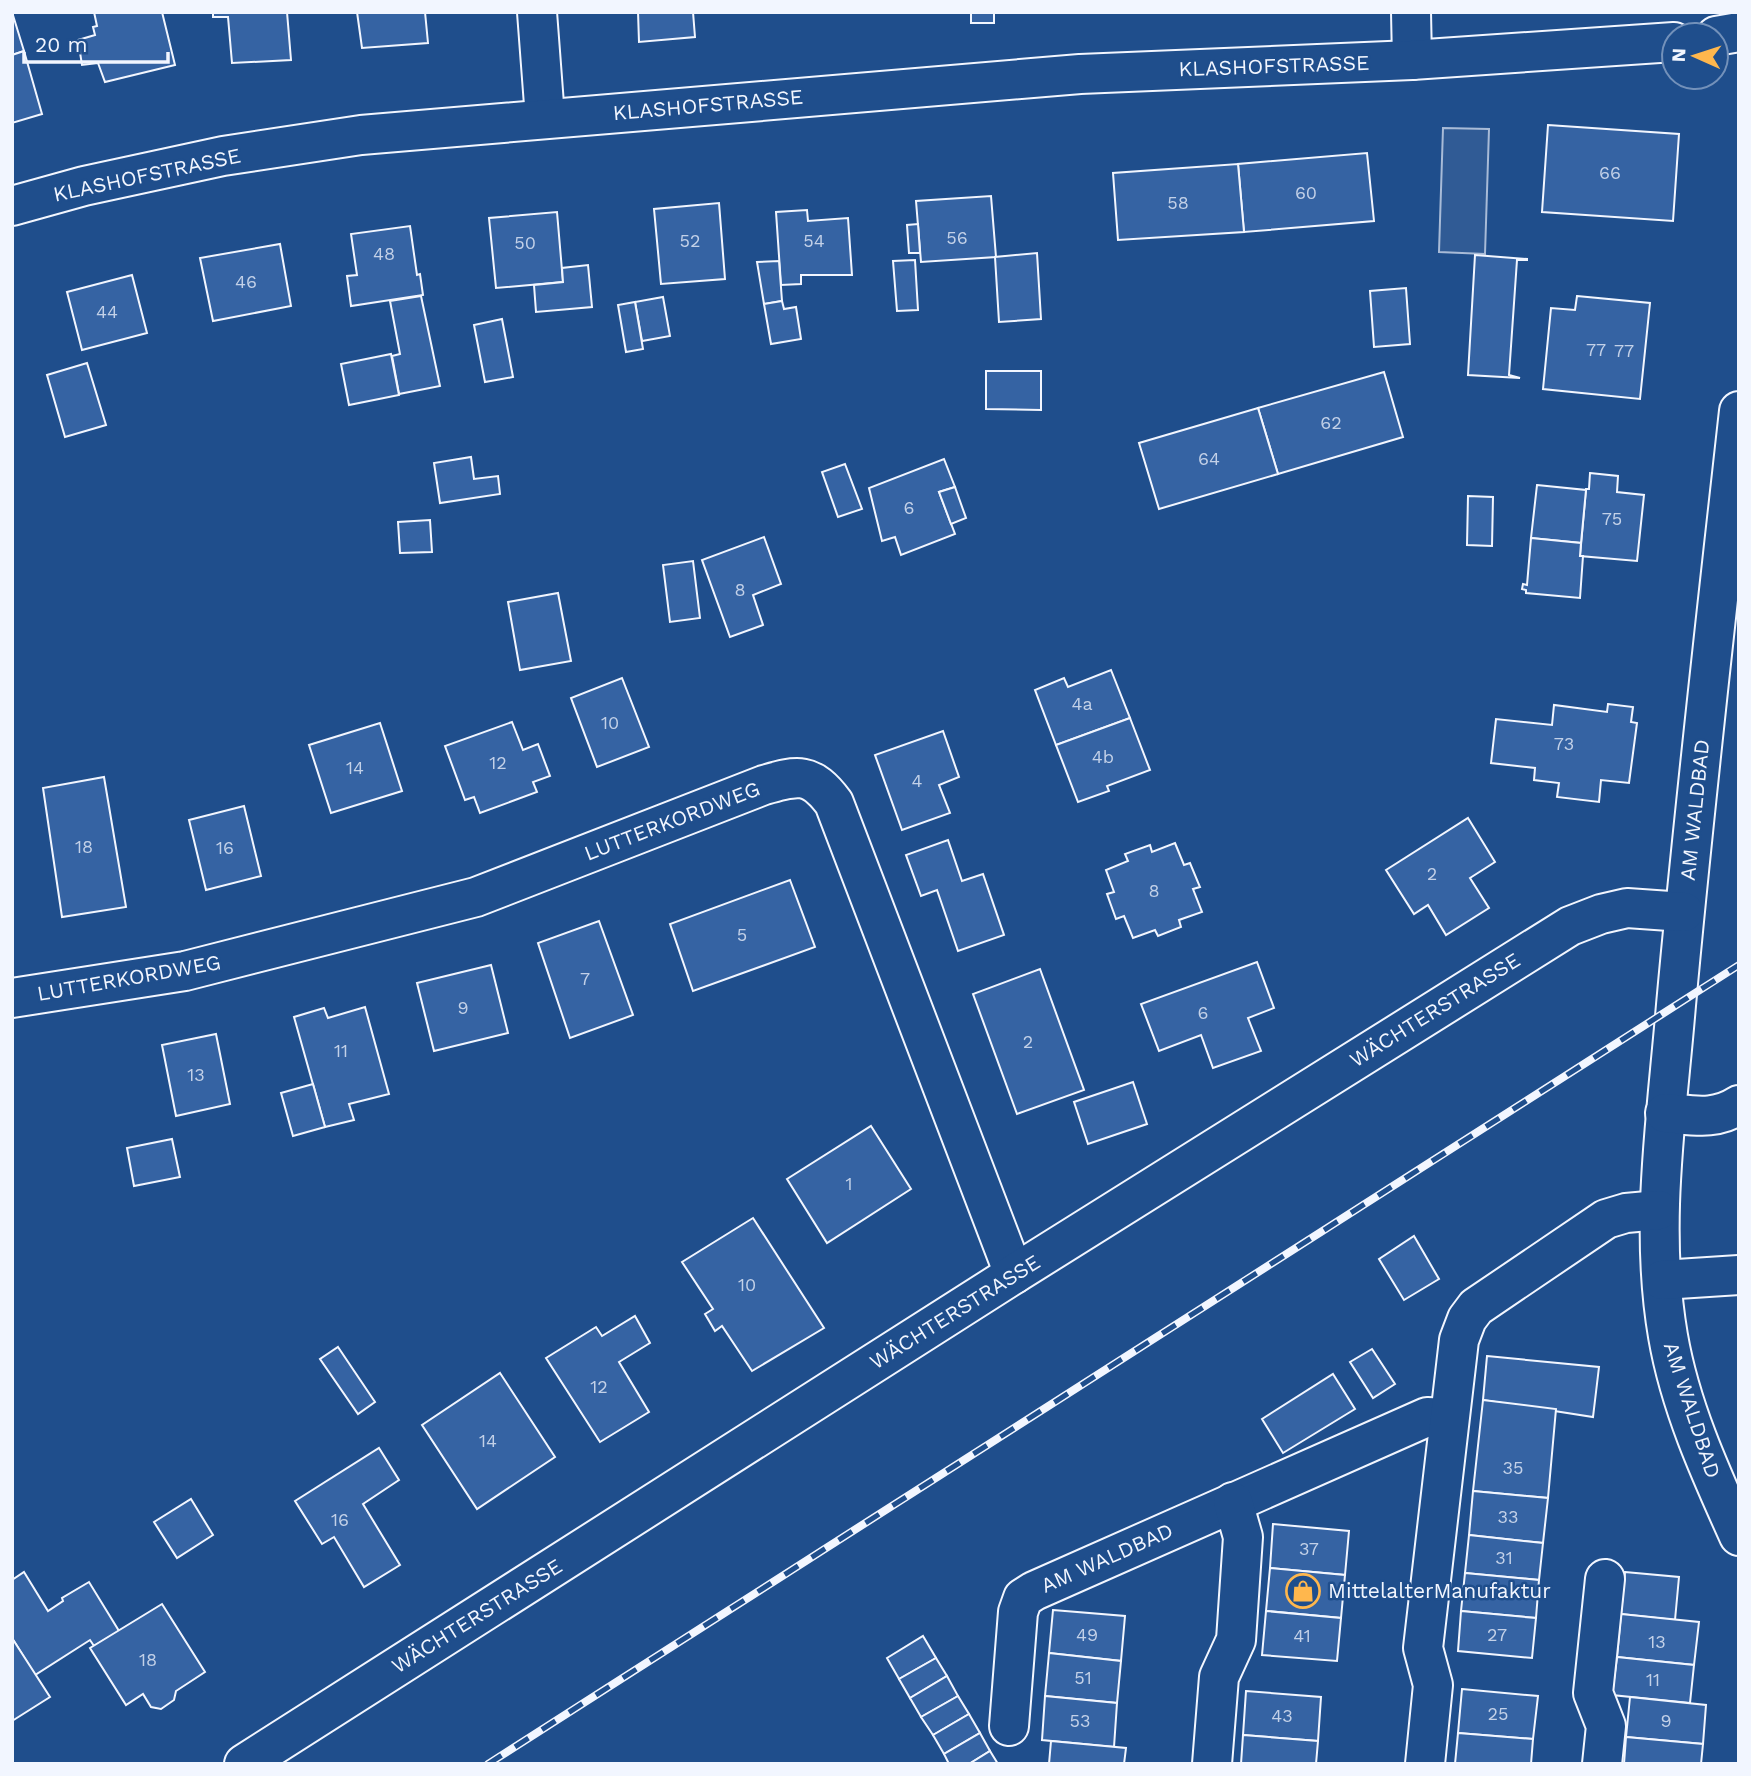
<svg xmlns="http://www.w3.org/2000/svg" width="1751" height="1776" viewBox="0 0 1751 1776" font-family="'Work Sans',sans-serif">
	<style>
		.parking { fill: #305b95; stroke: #a8bbd7; stroke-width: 2 }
		.building { fill: #3563a3; stroke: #f2f6ff; stroke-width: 2 }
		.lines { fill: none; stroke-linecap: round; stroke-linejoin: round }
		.minor-casing { stroke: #f2f6ff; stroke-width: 42 }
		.minor { stroke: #1f4e8c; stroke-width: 38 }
		.rail-casing { stroke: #f2f6ff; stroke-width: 8 }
		.rail { stroke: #1f4e8c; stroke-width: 5; stroke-dasharray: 16; stroke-linecap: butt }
		.labels { text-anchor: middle; stroke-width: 5; stroke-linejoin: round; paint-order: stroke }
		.number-label { font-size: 18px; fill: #c3d1e8 }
		.street-label { font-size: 21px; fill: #f2f6ff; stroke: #1f4e8c }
		.poi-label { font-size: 21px; fill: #f2f6ff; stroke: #1f4e8c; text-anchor: start }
	</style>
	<rect width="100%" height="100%" fill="#1f4e8c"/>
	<path class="parking" d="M 1443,128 L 1489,129 L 1485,254 L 1439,252 Z"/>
	<g class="building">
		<path d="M 12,12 L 24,51 L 12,55 Z"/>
		<path d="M 94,12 L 162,12 L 175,65 L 105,82 L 98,63 L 82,65 L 78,40 L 95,35 L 93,27 L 97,26 Z"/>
		<path d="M 213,12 L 287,12 L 291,60 L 232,63 L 228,17 L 213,17 Z"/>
		<path d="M 357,12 L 425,12 L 428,43 L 362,48 Z"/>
		<path d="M 638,12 L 693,12 L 695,37 L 639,42 Z"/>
		<rect x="971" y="12" width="23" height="11"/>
		<path d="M 24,51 L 42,114 L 12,123 L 12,55 Z"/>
		<path d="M 1548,125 L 1679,134 L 1673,221 L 1542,212 Z"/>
		<path d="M 1367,153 L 1374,221 L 1244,232 L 1238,164 Z"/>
		<path d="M 1238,164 L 1244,232 L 1118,240 L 1113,173 Z"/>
		<path d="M 991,196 L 996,257 L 921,262 L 916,201 Z"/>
		<path d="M 719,203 L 725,279 L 661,284 L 654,209 Z"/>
		<path d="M 807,210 L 808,221 L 848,218 L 852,275 L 801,275 L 801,284 L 781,285 L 776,212 Z"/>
		<path d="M 557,212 L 563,282 L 496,288 L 489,218 Z"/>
		<path d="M 918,224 L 920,253 L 909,253 L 907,225 Z"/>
		<path d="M 410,226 L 417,275 L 420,274 L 423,295 L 351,306 L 347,276 L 357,275 L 351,234 Z"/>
		<path d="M 280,244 L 291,306 L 213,321 L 200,258 Z"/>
		<path d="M 1037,253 L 1041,319 L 999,322 L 995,257 Z"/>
		<path d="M 1475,255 L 1527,259 L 1527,260 L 1517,260 L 1509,375 L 1520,378 L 1468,375 Z"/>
		<path d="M 915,260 L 918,310 L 897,311 L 893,261 Z"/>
		<path d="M 779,261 L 782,301 L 764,304 L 757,262 Z"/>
		<path d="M 588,265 L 592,307 L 536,312 L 534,285 L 563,282 L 562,268 Z"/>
		<path d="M 132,275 L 147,333 L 82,350 L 67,292 Z"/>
		<path d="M 1406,288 L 1410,344 L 1374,347 L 1370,291 Z"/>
		<path d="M 421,296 L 440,386 L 399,394 L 392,356 L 400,354 L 390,301 Z"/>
		<path d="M 1577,296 L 1650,303 L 1640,399 L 1543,389 L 1551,308 L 1575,310 Z"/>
		<path d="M 663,297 L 670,336 L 642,341 L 635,302 Z"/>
		<path d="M 782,301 L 784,309 L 796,307 L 801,339 L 771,344 L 764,304 Z"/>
		<path d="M 635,302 L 643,349 L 626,352 L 618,305 Z"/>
		<path d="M 502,319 L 513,377 L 485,382 L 474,325 Z"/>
		<path d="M 391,354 L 399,395 L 349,405 L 341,364 Z"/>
		<path d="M 87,363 L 106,425 L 65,437 L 47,375 Z"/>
		<path d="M 986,371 L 1041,371 L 1041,410 L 986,409 Z"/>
		<path d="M 1384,372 L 1403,437 L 1278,474 L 1258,408 Z"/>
		<path d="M 1258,408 L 1278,474 L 1159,509 L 1139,443 Z"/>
		<path d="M 471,457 L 474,479 L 498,476 L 500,494 L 440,503 L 434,463 Z"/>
		<path d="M 944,459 L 955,487 L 939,492 L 955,534 L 901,555 L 895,537 L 882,541 L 869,488 Z"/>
		<path d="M 845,464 L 862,509 L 838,517 L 822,472 Z"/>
		<path d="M 1590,473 L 1618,476 L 1617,492 L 1644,495 L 1637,561 L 1580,556 L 1586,489 L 1589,489 Z"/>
		<path d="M 1537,485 L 1586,490 L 1581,543 L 1531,538 Z"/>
		<path d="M 955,487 L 966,518 L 951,524 L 939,492 Z"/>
		<path d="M 1468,496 L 1493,497 L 1492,546 L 1467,545 Z"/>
		<path d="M 430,520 L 432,552 L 400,553 L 398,522 Z"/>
		<path d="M 764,537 L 781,584 L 753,595 L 763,625 L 730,637 L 702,560 Z"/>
		<path d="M 1531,538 L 1581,543 L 1580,556 L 1583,556 L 1580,598 L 1526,593 L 1526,590 L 1522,589 L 1523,584 L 1527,585 Z"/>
		<path d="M 693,561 L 700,618 L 670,622 L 663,565 Z"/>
		<path d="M 558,593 L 571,661 L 520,670 L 508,602 Z"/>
		<path d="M 1111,670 L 1130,718 L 1056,745 L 1035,690 L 1064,678 L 1068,687 Z"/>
		<path d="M 622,678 L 649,747 L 597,767 L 571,698 Z"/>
		<path d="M 1608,704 L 1633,707 L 1631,722 L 1637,723 L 1629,783 L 1601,780 L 1599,802 L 1557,797 L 1559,783 L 1534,780 L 1535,768 L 1491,763 L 1496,719 L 1552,725 L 1554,705 L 1607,712 Z"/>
		<path d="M 1130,718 L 1150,770 L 1107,786 L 1109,791 L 1078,802 L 1056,745 Z"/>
		<path d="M 512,722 L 523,750 L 538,744 L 550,776 L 533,782 L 537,792 L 480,813 L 474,797 L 465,800 L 445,746 Z"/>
		<path d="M 380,723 L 402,791 L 331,813 L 309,745 Z"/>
		<path d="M 943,731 L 959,777 L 939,785 L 950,813 L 902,830 L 875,755 Z"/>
		<path d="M 104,777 L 126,907 L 62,917 L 43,788 Z"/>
		<path d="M 244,806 L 261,876 L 206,890 L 189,820 Z"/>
		<path d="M 1468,818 L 1495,862 L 1470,878 L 1489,908 L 1446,935 L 1428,905 L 1414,914 L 1386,870 Z"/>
		<path d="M 948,840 L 962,881 L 983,874 L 1004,935 L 958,951 L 937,890 L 921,896 L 906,855 Z"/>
		<path d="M 1175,843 L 1184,865 L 1190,863 L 1200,887 L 1193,889 L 1202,912 L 1179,920 L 1181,927 L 1158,936 L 1155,930 L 1133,938 L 1124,916 L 1116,919 L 1107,894 L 1114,892 L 1106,870 L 1128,861 L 1125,854 L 1150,845 L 1152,852 Z"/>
		<path d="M 790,880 L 815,947 L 693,991 L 670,924 Z"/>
		<path d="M 599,921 L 633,1015 L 570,1038 L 538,943 Z"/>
		<path d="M 1257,962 L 1274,1008 L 1248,1018 L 1261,1051 L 1213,1068 L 1201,1035 L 1159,1051 L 1141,1004 Z"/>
		<path d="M 491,965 L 508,1033 L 434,1051 L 417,983 Z"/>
		<path d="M 1040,969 L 1084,1090 L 1017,1114 L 973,994 Z"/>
		<path d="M 365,1007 L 389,1094 L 349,1104 L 354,1120 L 325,1127 L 294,1017 L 324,1008 L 328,1018 Z"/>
		<path d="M 216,1034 L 230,1104 L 176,1116 L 162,1045 Z"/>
		<path d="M 1133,1082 L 1147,1124 L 1088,1144 L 1074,1102 Z"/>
		<path d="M 313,1084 L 325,1127 L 293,1136 L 281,1093 Z"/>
		<path d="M 871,1126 L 911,1189 L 827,1243 L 787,1179 Z"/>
		<path d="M 172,1139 L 180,1177 L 134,1186 L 127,1148 Z"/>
		<path d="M 753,1218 L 824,1328 L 752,1371 L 722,1326 L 715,1331 L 705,1314 L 713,1309 L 682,1262 Z"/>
		<path d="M 1414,1236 L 1439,1279 L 1404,1300 L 1379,1259 Z"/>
		<path d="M 635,1316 L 650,1343 L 619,1362 L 649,1412 L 600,1442 L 546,1358 L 596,1327 L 602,1336 Z"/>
		<path d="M 338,1347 L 375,1402 L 358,1414 L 320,1359 Z"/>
		<path d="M 1372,1349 L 1395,1384 L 1373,1398 L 1350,1362 Z"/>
		<path d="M 1487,1356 L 1599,1367 L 1593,1417 L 1483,1400 Z"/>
		<path d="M 500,1373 L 555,1457 L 477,1509 L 422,1425 Z"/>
		<path d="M 1333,1374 L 1355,1409 L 1283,1453 L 1262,1419 Z"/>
		<path d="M 1483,1400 L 1556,1409 L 1548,1498 L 1473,1491 Z"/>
		<path d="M 379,1448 L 399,1480 L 363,1504 L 400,1565 L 364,1587 L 334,1537 L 322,1544 L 295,1501 Z"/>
		<path d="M 1473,1491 L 1548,1498 L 1543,1543 L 1469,1535 Z"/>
		<path d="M 191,1499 L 213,1535 L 177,1558 L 154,1522 Z"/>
		<path d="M 1273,1524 L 1349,1531 L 1345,1575 L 1270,1568 Z"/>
		<path d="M 1469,1535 L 1543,1543 L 1539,1580 L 1465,1573 Z"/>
		<path d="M 1270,1568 L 1345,1575 L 1341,1618 L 1266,1611 Z"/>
		<path d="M 24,1572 L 48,1611 L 63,1601 L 62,1598 L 89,1582 L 119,1631 L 94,1646 L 90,1640 L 35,1675 L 12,1638 L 12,1580 Z"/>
		<path d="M 1625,1572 L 1679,1577 L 1675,1620 L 1621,1614 Z"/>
		<path d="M 1465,1573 L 1539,1580 L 1536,1618 L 1461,1611 Z"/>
		<path d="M 162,1604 L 205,1672 L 176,1691 L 174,1700 L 161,1709 L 151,1707 L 143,1694 L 126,1705 L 90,1648 Z"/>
		<path d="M 1053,1610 L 1125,1616 L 1121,1661 L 1049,1653 Z"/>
		<path d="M 1266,1611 L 1341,1618 L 1337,1661 L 1262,1655 Z"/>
		<path d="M 1461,1611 L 1536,1618 L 1532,1658 L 1458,1651 Z"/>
		<path d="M 1621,1614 L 1699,1622 L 1694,1665 L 1617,1657 Z"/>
		<path d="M 923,1636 L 936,1658 L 899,1679 L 887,1658 Z"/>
		<path d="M 12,1638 L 50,1697 L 12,1721 Z"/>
		<path d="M 1049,1653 L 1121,1661 L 1117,1703 L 1045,1696 Z"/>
		<path d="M 1617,1657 L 1694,1665 L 1690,1703 L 1612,1695 Z"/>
		<path d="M 936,1658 L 947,1676 L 910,1698 L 899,1679 Z"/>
		<path d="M 947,1676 L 958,1696 L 921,1717 L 910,1698 Z"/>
		<path d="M 1462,1689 L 1538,1696 L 1533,1739 L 1458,1733 Z"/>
		<path d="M 1246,1691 L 1321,1697 L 1318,1741 L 1243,1735 Z"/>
		<path d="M 958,1696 L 969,1714 L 933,1735 L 921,1717 Z"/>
		<path d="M 1045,1696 L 1117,1703 L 1114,1747 L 1042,1740 Z"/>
		<path d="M 1630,1697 L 1706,1705 L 1703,1744 L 1626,1737 Z"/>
		<path d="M 969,1714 L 980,1733 L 944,1754 L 933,1735 Z"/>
		<path d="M 980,1733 L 990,1751 L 969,1764 L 949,1764 L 944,1754 Z"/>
		<path d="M 1458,1733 L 1533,1739 L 1531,1764 L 1455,1764 Z"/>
		<path d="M 1243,1735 L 1318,1741 L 1316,1764 L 1241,1764 Z"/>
		<path d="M 1626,1737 L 1703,1744 L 1701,1764 L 1624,1764 Z"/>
		<path d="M 1051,1741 L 1126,1748 L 1124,1764 L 1049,1764 Z"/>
		<path d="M 990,1751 L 998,1764 L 969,1764 Z"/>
	</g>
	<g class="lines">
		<g class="minor-casing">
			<g id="minor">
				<path d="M 537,12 L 545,118"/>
				<path d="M 1411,12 L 1412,60"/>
				<path d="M 1716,36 L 1739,32"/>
				<path d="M 12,206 L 84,186 L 223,156 L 361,135 L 1080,74 L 1412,60 L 1674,42"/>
				<path d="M 1739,411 C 1717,609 1694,807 1676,1005 C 1667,1115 1649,1226 1668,1336 C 1680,1406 1710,1472 1739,1536"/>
				<path d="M 12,998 L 185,971 L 476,897 L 764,785 C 798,775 811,772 834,803 L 1014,1274"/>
				<path d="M 1665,1113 C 1693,1115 1714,1121 1739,1105"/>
				<path d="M 1662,1280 L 1739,1275"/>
				<path d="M 1009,1726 L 1018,1612 L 1023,1598 L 1034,1591 L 1427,1417 L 1448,1418"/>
				<path d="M 244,1764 L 1014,1274 L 1570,926 L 1601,914 L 1627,908 L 1684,912"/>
				<path d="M 1212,1764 L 1219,1677 L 1236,1640 L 1243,1537 L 1233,1502"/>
				<path d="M 1425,1764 L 1433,1685 L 1423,1648 L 1459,1340 L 1467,1319 L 1476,1307 L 1606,1219 L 1626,1213 L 1659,1210"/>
				<path d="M 1602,1764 L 1606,1726 L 1593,1693 L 1605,1579"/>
			</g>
		</g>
		<use href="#minor" class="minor"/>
		<g class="rail-casing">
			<path id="rail" d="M 488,1764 L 1739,965"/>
		</g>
		<use href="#rail" class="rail"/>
	</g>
	<defs>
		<g id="shop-ring" transform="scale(1.75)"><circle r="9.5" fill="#1f4e8c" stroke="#ffb74d" stroke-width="1.5"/><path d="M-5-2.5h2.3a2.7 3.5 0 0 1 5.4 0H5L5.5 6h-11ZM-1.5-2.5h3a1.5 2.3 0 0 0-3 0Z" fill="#ffb74d"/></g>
	</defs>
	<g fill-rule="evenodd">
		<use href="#shop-ring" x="1303" y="1591"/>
	</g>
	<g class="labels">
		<g class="number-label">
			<text x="1610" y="179">66</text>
			<text x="1306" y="199">60</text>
			<text x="1178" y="209">58</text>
			<text x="957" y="244">56</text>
			<text x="690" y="247">52</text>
			<text x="814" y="247">54</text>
			<text x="525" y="249">50</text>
			<text x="384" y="260">48</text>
			<text x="246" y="288">46</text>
			<text x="107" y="318">44</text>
			<text x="1596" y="356">77</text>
			<text x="1624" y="357">77</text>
			<text x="1331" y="429">62</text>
			<text x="1209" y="465">64</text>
			<text x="909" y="514">6</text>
			<text x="1612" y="525">75</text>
			<text x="740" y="596">8</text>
			<text x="1082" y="710">4a</text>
			<text x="610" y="729">10</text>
			<text x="1564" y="750">73</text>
			<text x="1103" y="763">4b</text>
			<text x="498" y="769">12</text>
			<text x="355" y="774">14</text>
			<text x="917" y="787">4</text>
			<text x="84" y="853">18</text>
			<text x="225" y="854">16</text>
			<text x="1432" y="880">2</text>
			<text x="1154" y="897">8</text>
			<text x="742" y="941">5</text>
			<text x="585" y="985">7</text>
			<text x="463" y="1014">9</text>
			<text x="1203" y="1019">6</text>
			<text x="1028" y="1048">2</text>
			<text x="341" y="1057">11</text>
			<text x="196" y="1081">13</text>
			<text x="849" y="1190">1</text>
			<text x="747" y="1291">10</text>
			<text x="599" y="1393">12</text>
			<text x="488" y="1447">14</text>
			<text x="1513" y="1474">35</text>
			<text x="1508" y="1523">33</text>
			<text x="340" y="1526">16</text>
			<text x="1309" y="1555">37</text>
			<text x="1504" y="1564">31</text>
			<text x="1087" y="1641">49</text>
			<text x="1497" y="1641">27</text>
			<text x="1302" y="1642">41</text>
			<text x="1657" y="1648">13</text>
			<text x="148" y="1666">18</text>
			<text x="1083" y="1684">51</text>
			<text x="1653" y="1686">11</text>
			<text x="1498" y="1720">25</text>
			<text x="1282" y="1722">43</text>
			<text x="1080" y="1727">53</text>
			<text x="1666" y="1727">9</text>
		</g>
		<g class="street-label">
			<text transform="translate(1274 66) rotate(-2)" y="7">KLASHOFSTRASSE</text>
			<text transform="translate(708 105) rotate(-5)" y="7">KLASHOFSTRASSE</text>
			<text transform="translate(147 175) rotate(-12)" y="7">KLASHOFSTRASSE</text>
			<text transform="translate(1695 810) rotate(-84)" y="7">AM WALDBAD</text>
			<text transform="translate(672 821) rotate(-21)" y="7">LUTTERKORDWEG</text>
			<text transform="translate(129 978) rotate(-10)" y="7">LUTTERKORDWEG</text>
			<text transform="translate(1435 1010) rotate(-32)" y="7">WÄCHTERSTRASSE</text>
			<text transform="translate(955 1312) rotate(-32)" y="7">WÄCHTERSTRASSE</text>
			<text transform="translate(1692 1410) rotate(72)" y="7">AM WALDBAD</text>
			<text transform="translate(1107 1558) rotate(-24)" y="7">AM WALDBAD</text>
			<text transform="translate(477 1616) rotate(-32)" y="7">WÄCHTERSTRASSE</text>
		</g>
		<g class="poi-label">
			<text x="1328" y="1598">MittelalterManufaktur</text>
		</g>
	</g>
	<rect width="1751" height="1776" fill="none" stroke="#f2f6ff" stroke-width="28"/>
	<g transform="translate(1695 56) rotate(273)"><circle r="33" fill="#1f4e8c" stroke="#7391ba" stroke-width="2"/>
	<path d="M0-5L12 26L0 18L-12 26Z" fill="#ffb74d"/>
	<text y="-10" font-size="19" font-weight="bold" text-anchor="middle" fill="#f2f6ff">N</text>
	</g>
	<path d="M24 52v10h144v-10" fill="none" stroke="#f2f6ff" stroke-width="3.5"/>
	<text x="35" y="52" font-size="21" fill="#f2f6ff" stroke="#1f4e8c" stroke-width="5" paint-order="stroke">20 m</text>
</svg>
